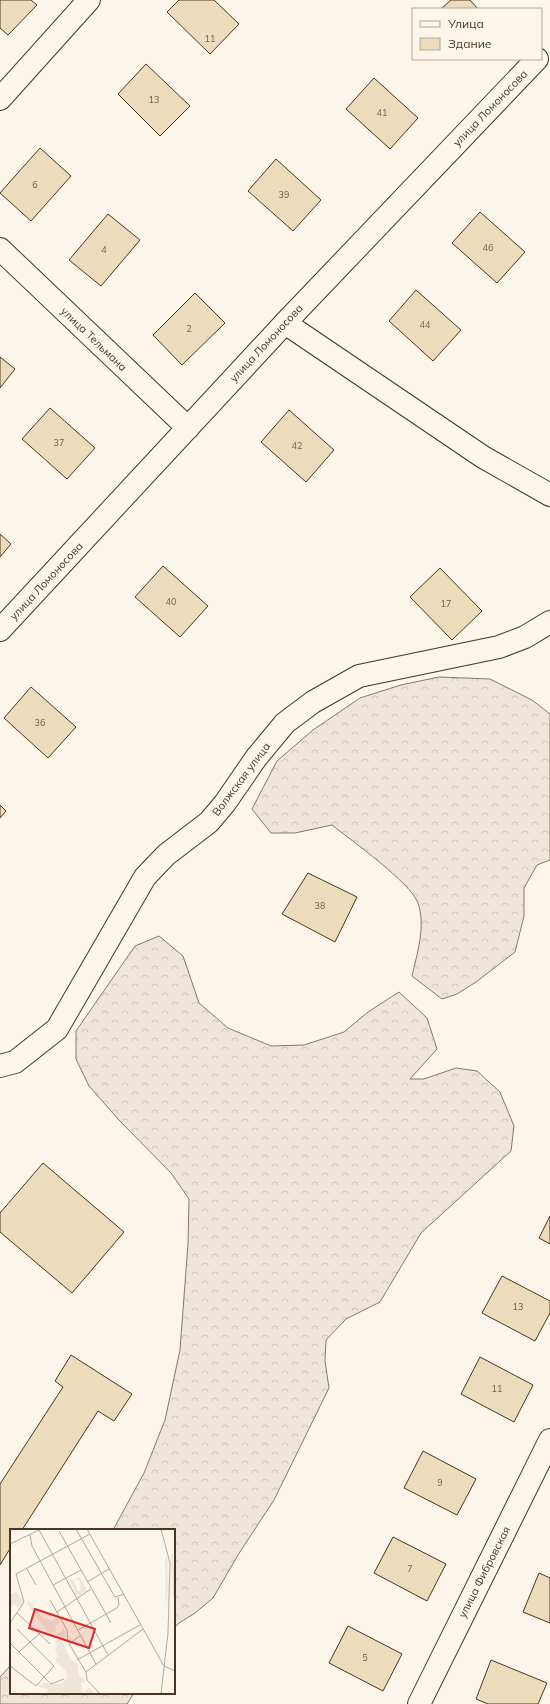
<svg xmlns="http://www.w3.org/2000/svg" width="550" height="1704" viewBox="0 0 550 1704" font-family="Mulish,sans-serif">
	<style>
		.forest { fill: url(#forest-crowns); stroke: #887966 }
		.building { fill: #ecdcbc; stroke: #4a3520 }
		.lines { fill: none; stroke-linecap: round; stroke-linejoin: round }
		.street-casing { stroke: #4a3520; stroke-width: 24 }
		.street { stroke: #fbf6e9; stroke-width: 22 }
		.labels { text-anchor: middle; stroke-width: 3; stroke-linejoin: round; paint-order: stroke }
		.number-label { font-size: 9px; fill: #725f47 }
		.street-label { font-size: 11px; fill: #4a3520; stroke: #fbf6e9 }
		.inset-road { fill: none; stroke: #b4a999; stroke-width: 1 }
		.view { fill: #d62828; fill-opacity: 0.15; stroke: #d62828; stroke-width: 2 }
		.inset-edge { fill: none; stroke: #4a3520; stroke-width: 2 }
	</style>
	<defs>
		<pattern id="forest-crowns" width="20" height="18" patternUnits="userSpaceOnUse"><rect width="20" height="18" fill="#ede6d9"/><path d="M2 6a3 3 0 1 1 6 0M12 15a3 3 0 1 1 6 0" fill="none" stroke="#cdc6ba"/></pattern>
	</defs>
	<rect width="100%" height="100%" fill="#fbf6e9"/>
	<g class="forest">
		<path d="M 439,677 L 490,679 L 532,700 L 550,714 L 550,860 L 537,865 L 524,888 L 524,916 L 515,952 L 476,982 L 457,994 L 442,999 L 412,976 C 417,954 426,926 418,903 C 410,882 352,841 332,825 L 295,833 L 271,833 L 252,809 L 277,761 L 313,730 L 360,698 L 401,685 Z"/>
		<path d="M 159,936 L 183,956 L 199,1003 L 228,1028 L 271,1046 L 304,1045 L 344,1032 L 368,1012 L 399,992 L 427,1018 L 437,1049 L 410,1079 L 424,1079 L 456,1068 L 477,1071 L 500,1092 L 514,1126 L 511,1151 L 421,1233 L 380,1302 L 346,1319 L 326,1340 L 325,1361 L 329,1388 L 274,1500 L 238,1555 L 213,1598 L 195,1613 L 179,1623 L 174,1628 L 174,1530 L 113,1530 L 144,1473 L 165,1420 L 180,1350 L 188,1244 L 189,1199 L 171,1173 L 118,1119 L 89,1086 L 76,1059 L 76,1031 L 135,946 Z"/>
		<path d="M 11,1665 L 11,1693 L 134,1693 L 127,1704 L 0,1704 L 0,1677 Z"/>
	</g>
	<g class="building">
		<path d="M 0,0 L 31,0 L 37,5 L 8,35 L 0,28 Z"/>
		<path d="M 179,0 L 214,0 L 239,24 L 210,54 L 167,12 Z"/>
		<path d="M 451,0 L 470,0 L 478,9 L 441,9 Z"/>
		<path d="M 146,64 L 190,106 L 160,136 L 118,94 Z"/>
		<path d="M 374,78 L 418,118 L 390,149 L 346,109 Z"/>
		<path d="M 40,148 L 71,176 L 31,221 L 0,193 Z"/>
		<path d="M 276,159 L 321,200 L 293,231 L 248,191 Z"/>
		<path d="M 480,212 L 525,252 L 497,283 L 452,243 Z"/>
		<path d="M 108,214 L 140,240 L 101,286 L 69,260 Z"/>
		<path d="M 416,290 L 461,330 L 433,361 L 389,321 Z"/>
		<path d="M 195,293 L 225,323 L 182,365 L 153,335 Z"/>
		<path d="M 0,357 L 15,369 L 0,388 Z"/>
		<path d="M 50,408 L 95,448 L 67,479 L 22,439 Z"/>
		<path d="M 289,410 L 334,450 L 306,482 L 261,442 Z"/>
		<path d="M 0,534 L 11,544 L 0,557 Z"/>
		<path d="M 163,566 L 208,606 L 180,637 L 135,597 Z"/>
		<path d="M 440,568 L 482,611 L 452,640 L 410,597 Z"/>
		<path d="M 31,687 L 76,727 L 48,758 L 4,718 Z"/>
		<path d="M 0,805 L 6,811 L 0,818 Z"/>
		<path d="M 308,873 L 357,897 L 335,942 L 282,914 Z"/>
		<path d="M 43,1163 L 124,1232 L 72,1293 L 0,1232 L 0,1213 Z"/>
		<path d="M 550,1216 L 550,1244 L 539,1238 Z"/>
		<path d="M 502,1276 L 550,1301 L 550,1313 L 535,1341 L 482,1313 Z"/>
		<path d="M 71,1355 L 132,1394 L 114,1421 L 98,1411 L 22,1530 L 11,1530 L 11,1547 L 0,1565 L 0,1484 L 63,1387 L 55,1381 Z"/>
		<path d="M 480,1357 L 533,1385 L 514,1422 L 461,1394 Z"/>
		<path d="M 423,1451 L 476,1479 L 457,1515 L 404,1488 Z"/>
		<path d="M 393,1537 L 446,1564 L 427,1601 L 374,1573 Z"/>
		<path d="M 539,1573 L 550,1578 L 550,1623 L 523,1612 Z"/>
		<path d="M 348,1626 L 402,1654 L 383,1691 L 329,1663 Z"/>
		<path d="M 491,1660 L 547,1683 L 538,1704 L 488,1704 L 476,1699 Z"/>
	</g>
	<g class="lines">
		<g class="street-casing">
			<g id="street">
				<path d="M 0,99 L 89,0"/>
				<path d="M 0,249 L 188,428"/>
				<path d="M 285,323 L 483,457 L 550,495"/>
				<path d="M 0,630 L 285,323 L 537,59"/>
				<path d="M 0,1066 L 15,1062 L 57,1029 L 145,877 L 166,855 L 209,822 L 225,803 L 256,758 L 285,723 L 313,702 L 359,676 L 499,647 L 525,637 L 550,622"/>
				<path d="M 419,1704 L 550,1440"/>
			</g>
		</g>
		<use href="#street" class="street"/>
	</g>
	<g class="labels">
		<g class="number-label">
			<text x="210" y="42">11</text>
			<text x="154" y="103">13</text>
			<text x="382" y="116">41</text>
			<text x="35" y="188">6</text>
			<text x="284" y="198">39</text>
			<text x="488" y="251">46</text>
			<text x="104" y="253">4</text>
			<text x="425" y="328">44</text>
			<text x="189" y="332">2</text>
			<text x="59" y="446">37</text>
			<text x="297" y="449">42</text>
			<text x="171" y="605">40</text>
			<text x="446" y="607">17</text>
			<text x="40" y="726">36</text>
			<text x="320" y="909">38</text>
			<text x="518" y="1310">13</text>
			<text x="497" y="1392">11</text>
			<text x="440" y="1486">9</text>
			<text x="410" y="1572">7</text>
			<text x="365" y="1661">5</text>
		</g>
		<g class="street-label">
			<text transform="translate(490 108) rotate(-46)" y="4">улица Ломоносова</text>
			<text transform="translate(94 339) rotate(44)" y="4">улица Тельмана</text>
			<text transform="translate(266 343) rotate(-47)" y="4">улица Ломоносова</text>
			<text transform="translate(46 581) rotate(-47)" y="4">улица Ломоносова</text>
			<text transform="translate(241 779) rotate(-53)" y="4">Волжская улица</text>
			<text transform="translate(484 1572) rotate(-63)" y="4">улица Фибровская</text>
		</g>
	</g>
	<g transform="translate(10 1529)">
		<rect width="165" height="165" fill="#fbf6e9"/>
		<path d="M 163,24 L 165,62 L 163,68 L 161,25 ZM 157,26 L 158,55 L 156,78 L 155,29 ZM 70,48 L 77,62 L 67,68 L 60,52 L 63,50 L 68,62 L 71,62 L 70,52 L 65,50 ZM 6,63 L 13,72 L 12,75 L 8,79 L 4,74 L 0,79 L 0,65 ZM 18,71 L 33,89 L 41,92 L 48,90 L 50,94 L 45,97 L 46,102 L 39,104 L 23,84 L 17,73 ZM 54,99 L 56,107 L 52,112 L 61,131 L 67,134 L 69,147 L 76,152 L 71,155 L 72,162 L 73,163 L 79,159 L 83,162 L 82,165 L 38,165 L 37,160 L 29,158 L 33,154 L 50,155 L 58,149 L 55,141 L 45,132 L 47,126 L 45,119 L 48,115 L 44,112 L 49,110 L 45,104 L 50,104 Z" fill="#ede6d9"/>
		<path class="inset-road" d="M 66,0 L 105,68 L 114,65M 77,0 L 154,137M 151,0 L 160,34 L 158,104 L 151,165M 29,1 L 98,126M 49,2 L 101,94M 20,6 L 22,17 L 86,135M 0,15 L 31,0M 17,40 L 26,56M 77,53 L 99,40M 43,56 L 71,41M 40,71 L 57,101 L 58,113 L 76,143M 47,83 L 81,60M 7,84 L 40,115M 0,94 L 14,73 L 6,45 L 80,5M 68,101 L 107,79 L 109,76 L 108,68M 0,114 L 41,155 L 54,150M 59,115 L 71,106M 9,123 L 30,104M 67,131 L 130,96M 0,137 L 26,157 L 44,137 L 7,100M 154,137 L 165,142M 90,165 L 77,151 L 76,143 L 133,100"/>
		<path class="view" d="M 25,80 L 85,100 L 79,119 L 19,99 Z"/>
		<rect width="165" height="165" class="inset-edge"/>
	</g>
	<rect x="412" y="8" width="130" height="52" fill="#fbf6e9" stroke="#b4a999"/>
	<rect x="420" y="21" width="20" height="6" fill="#fbf6e9" stroke="#b4a999"/>
	<text x="448" y="28" font-size="12" fill="#4a3520">Улица</text>
	<rect x="420" y="38" width="20" height="12" fill="#ecdcbc" stroke="#b4a999"/>
	<text x="448" y="48" font-size="12" fill="#4a3520">Здание</text>
</svg>
